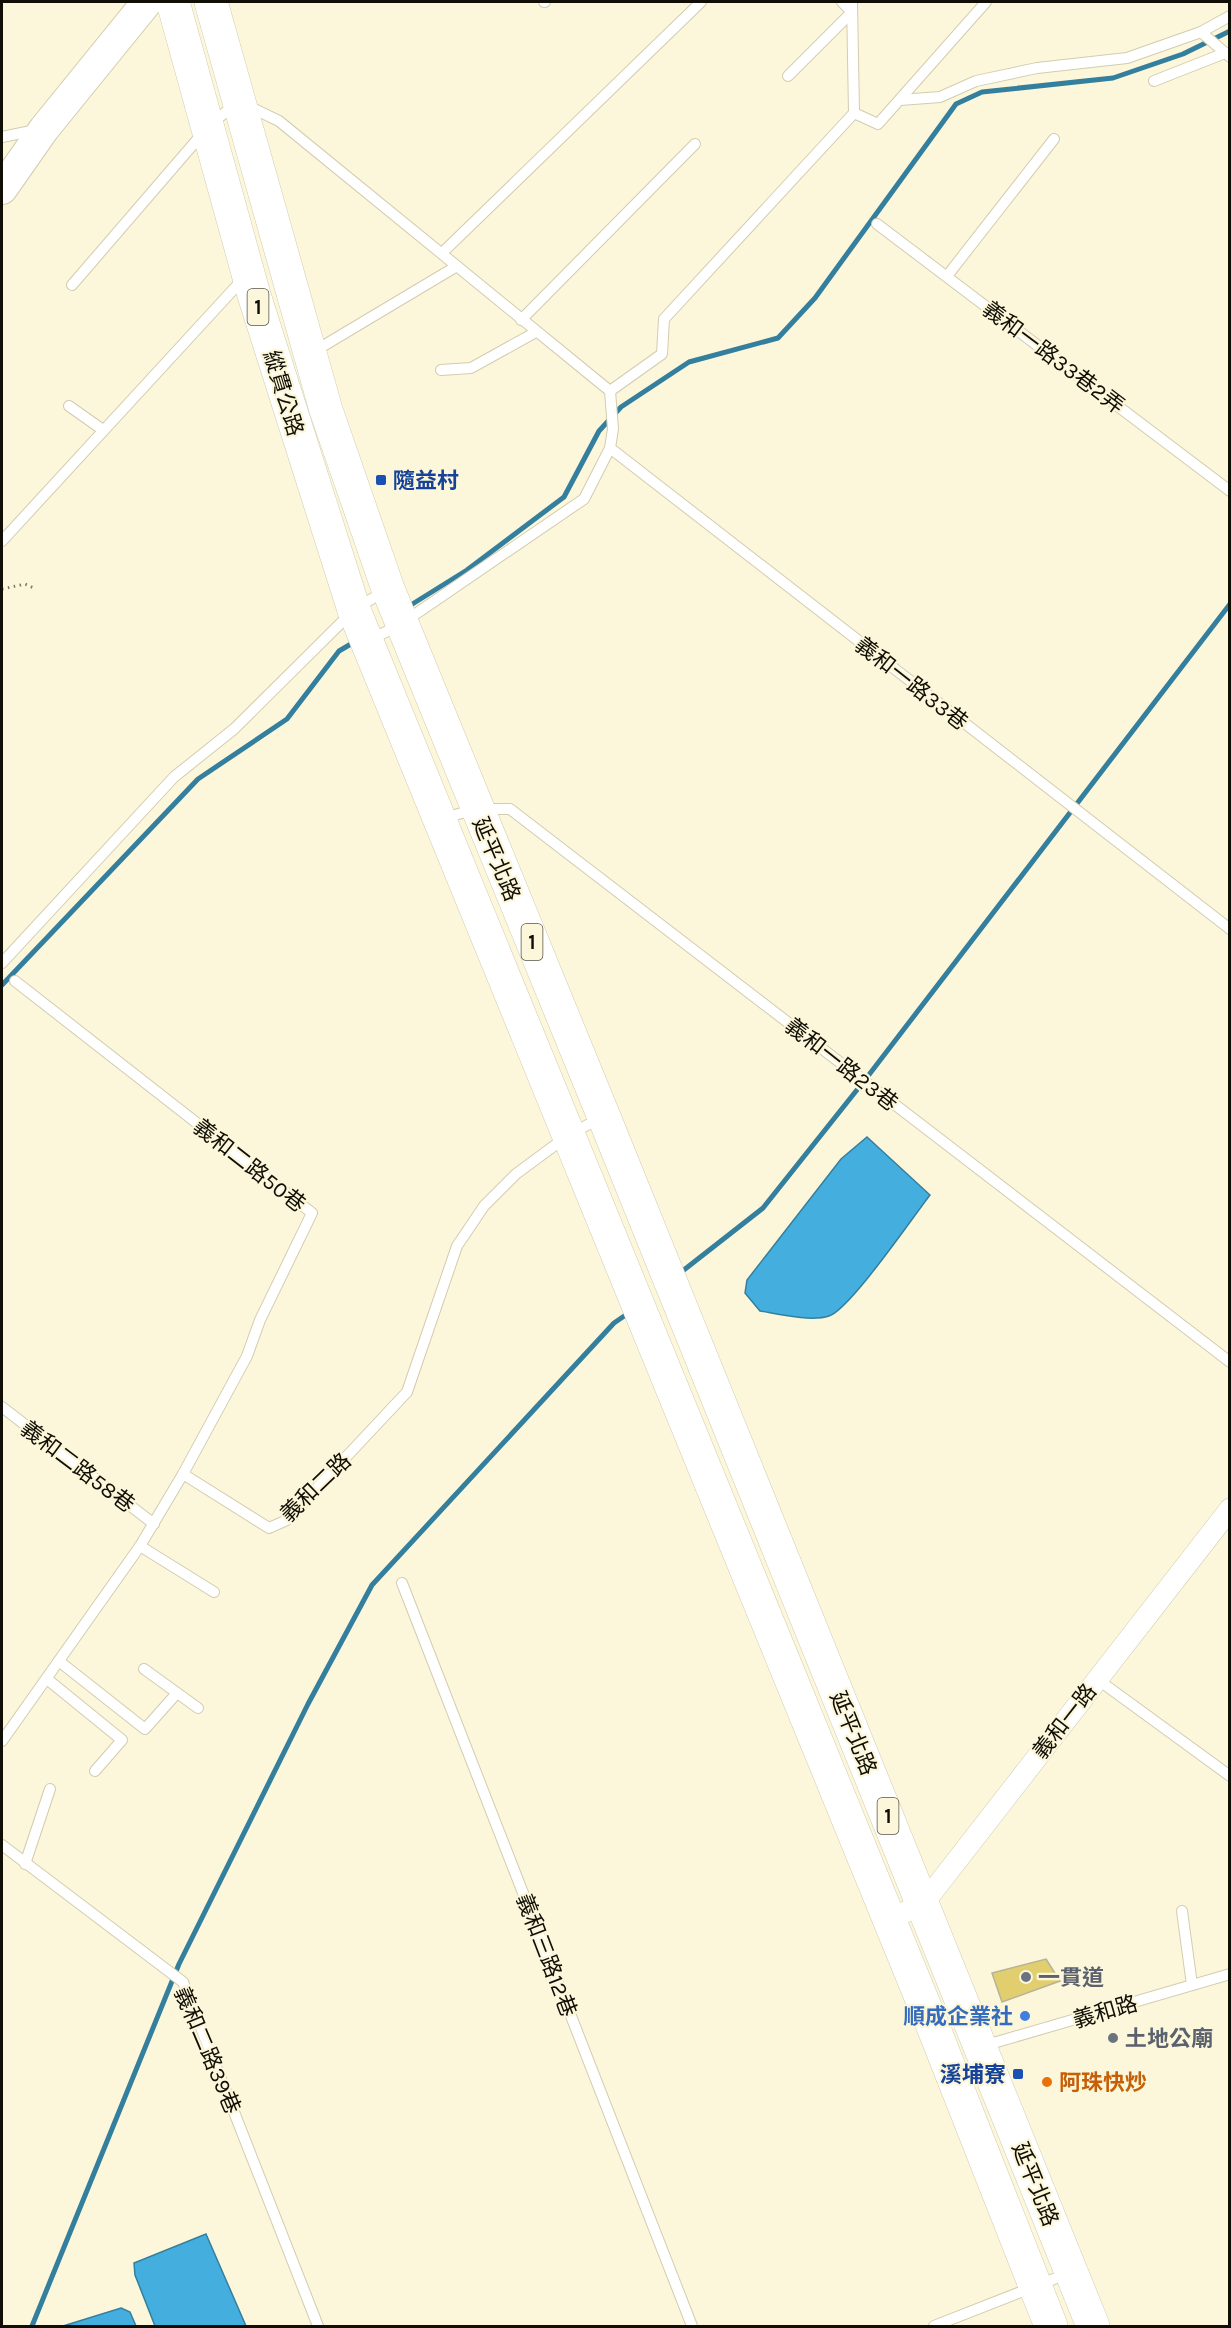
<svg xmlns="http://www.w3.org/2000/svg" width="1231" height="2328" viewBox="0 0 1231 2328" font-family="Karla,'Noto Sans TC',sans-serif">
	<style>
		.water { fill: #44afdf; stroke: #347f9e; stroke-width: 1.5 }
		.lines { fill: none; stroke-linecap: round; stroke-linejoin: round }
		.stream { stroke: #347f9e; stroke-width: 5 }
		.building { fill: #e1ce6e; stroke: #b8b397; stroke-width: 1.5 }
		.lane-casing { stroke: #d2ccb0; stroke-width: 12 }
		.street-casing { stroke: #d2ccb0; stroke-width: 22 }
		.secondary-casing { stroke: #d2ccb0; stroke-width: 32 }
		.primary-casing { stroke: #d2ccb0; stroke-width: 34 }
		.path { stroke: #7d7a67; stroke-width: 3; stroke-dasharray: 1.5 4.5; stroke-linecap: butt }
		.lane { stroke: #fff; stroke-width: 10 }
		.street { stroke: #fff; stroke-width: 21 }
		.secondary { stroke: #fff; stroke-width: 30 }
		.primary { stroke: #fff; stroke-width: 33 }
		.transit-dot { fill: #1a4fb4; stroke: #fcf7da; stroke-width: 2 }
		.worship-dot { fill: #6b7280; stroke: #fcf7da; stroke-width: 2 }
		.shop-dot { fill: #3f7fe0; stroke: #fcf7da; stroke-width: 2 }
		.food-dot { fill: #e8710a; stroke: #fcf7da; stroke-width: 2 }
		.labels { text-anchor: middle; stroke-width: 4.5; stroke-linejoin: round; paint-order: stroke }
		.shield { fill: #fcf7da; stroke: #575445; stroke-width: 1.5 }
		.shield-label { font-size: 21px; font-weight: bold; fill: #100e05 }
		.street-label { font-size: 22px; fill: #100e05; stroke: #fcf7da }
		.transit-label { font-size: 22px; font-weight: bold; fill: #164399; stroke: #fcf7da; text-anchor: start }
		.worship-label { font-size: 22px; font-weight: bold; fill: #5b616d; stroke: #fcf7da; text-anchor: start }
		.shop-label { font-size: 22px; font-weight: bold; fill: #366cbe; stroke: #fcf7da; text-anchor: end }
		.food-label { font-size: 22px; font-weight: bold; fill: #c56008; stroke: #fcf7da; text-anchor: start }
	</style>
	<rect width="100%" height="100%" fill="#fcf7da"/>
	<g class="water">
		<path d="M 867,1137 L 930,1195 C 913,1217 850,1309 829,1316 C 811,1322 778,1314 760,1311 L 745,1293 L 747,1280 L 841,1159 Z"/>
		<path d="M 206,2234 L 246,2326 L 155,2326 L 135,2275 L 134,2263 Z"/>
		<path d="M 121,2308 L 130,2312 L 136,2326 L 63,2326 Z"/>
	</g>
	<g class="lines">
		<g class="stream">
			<path d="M 406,608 L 467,570 L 564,497 L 599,431 L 621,407 L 689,362 L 778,338 L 815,298 L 956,104 L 982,92 L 1113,78 L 1183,54 L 1230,31"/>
			<path d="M 2,985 L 198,779 L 287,719 L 339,651 L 356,641"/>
			<path d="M 680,1273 L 763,1208 L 868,1076 L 1230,604"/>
			<path d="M 32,2326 L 179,1964 L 308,1704 L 372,1585 L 614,1323 L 630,1312"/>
		</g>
	</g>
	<path class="building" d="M 1046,1959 L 1060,1981 L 1002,2002 L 992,1973 Z"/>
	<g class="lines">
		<g class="lane-casing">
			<g id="lane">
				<path d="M 544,2 L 545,2"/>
				<path d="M 852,2 L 854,113"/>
				<path d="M 1201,32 L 1230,16"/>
				<path d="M 788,76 L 852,12 L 842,2"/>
				<path d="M 1154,81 L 1225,53"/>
				<path d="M 900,100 L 940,97 L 976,81 L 1037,68 L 1127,58 L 1201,32 L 1230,57"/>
				<path d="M 248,106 L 279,121 L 610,391 L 613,429 L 610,448 L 1230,929"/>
				<path d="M 2,137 L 36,130"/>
				<path d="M 877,224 L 1230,491"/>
				<path d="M 442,253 L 701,2"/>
				<path d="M 947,276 L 1054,139"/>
				<path d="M 72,285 L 209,126 L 234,105"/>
				<path d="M 521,320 L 695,144"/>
				<path d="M 313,352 L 457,266"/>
				<path d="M 441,370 L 471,368 L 536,332"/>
				<path d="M 610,391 L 662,354 L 664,319 L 854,113 L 878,124 L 986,2"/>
				<path d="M 69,406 L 103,430"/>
				<path d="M 2,541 L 243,279"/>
				<path d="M 370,640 L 401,624 L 584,499 L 610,448"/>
				<path d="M 444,818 L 476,809 L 510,809 L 1230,1362"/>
				<path d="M 2,963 L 174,777 L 234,729 L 354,610 L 386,590"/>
				<path d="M 15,981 L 312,1213 L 260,1320 L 247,1356 L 183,1474"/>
				<path d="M 2,1407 L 154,1524"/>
				<path d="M 140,1546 L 214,1592"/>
				<path d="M 402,1583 L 692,2326"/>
				<path d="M 60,1662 L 145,1729 L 177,1693"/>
				<path d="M 144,1669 L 198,1708"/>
				<path d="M 47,1679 L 122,1740 L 95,1771"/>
				<path d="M 1097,1679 L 1230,1776"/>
				<path d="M 2,1741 L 140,1546 L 183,1474 L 269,1528 L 287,1520 L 407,1392 L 457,1246 L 484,1206 L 516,1174 L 570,1134 L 601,1118"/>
				<path d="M 2,1845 L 183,1982 L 318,2326"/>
				<path d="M 25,1864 L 50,1789"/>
				<path d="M 1182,1911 L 1192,1985"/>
				<path d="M 983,2046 L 1230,1974"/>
				<path d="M 934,2326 L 1069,2273"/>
			</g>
		</g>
		<g class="street-casing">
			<path id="street" d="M 888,1920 L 923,1904 L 1230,1509"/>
		</g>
		<g class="secondary-casing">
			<path id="secondary" d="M 2,189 L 44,129 L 147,2"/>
		</g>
		<g class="primary-casing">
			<g id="primary">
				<path d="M 173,2 L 254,295 L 354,610 L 936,2034 L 1051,2326"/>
				<path d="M 211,2 L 326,410 L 388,589 L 604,1117 L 1093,2326"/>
			</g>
		</g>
		<path class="path" d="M 2,589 L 25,584 L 36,589"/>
		<use href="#lane" class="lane"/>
		<use href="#street" class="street"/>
		<use href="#secondary" class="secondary"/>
		<use href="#primary" class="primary"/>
	</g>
	<g class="transit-dot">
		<rect x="375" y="474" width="12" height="12" rx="3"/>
		<rect x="1012" y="2068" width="12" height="12" rx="3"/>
	</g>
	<g class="worship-dot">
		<circle cx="1026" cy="1977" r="6"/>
		<circle cx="1113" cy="2038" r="6"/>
	</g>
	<circle class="shop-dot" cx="1025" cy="2016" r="6"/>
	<circle class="food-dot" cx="1047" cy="2082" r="6"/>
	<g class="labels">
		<g class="shield">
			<rect x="247.5" y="289" width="21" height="36" rx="4.5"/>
			<rect x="521.5" y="924" width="21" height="36" rx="4.5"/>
			<rect x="877.5" y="1798" width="21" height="36" rx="4.5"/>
		</g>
		<g class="shield-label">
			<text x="258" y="314">1</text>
			<text x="532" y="949">1</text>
			<text x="888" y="1823">1</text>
		</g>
		<g class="street-label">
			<text transform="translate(1054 357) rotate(37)" y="8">義和一路33巷2弄</text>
			<text transform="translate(284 393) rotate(73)" y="8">縱貫公路</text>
			<text transform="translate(912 683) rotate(38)" y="8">義和一路33巷</text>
			<text transform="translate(497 859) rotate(67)" y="8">延平北路</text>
			<text transform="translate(842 1064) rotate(38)" y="8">義和一路23巷</text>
			<text transform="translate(250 1165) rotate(38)" y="8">義和二路50巷</text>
			<text transform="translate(78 1466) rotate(37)" y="8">義和二路58巷</text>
			<text transform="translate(315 1487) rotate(-44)" y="8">義和二路</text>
			<text transform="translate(1064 1721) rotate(-52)" y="8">義和一路</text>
			<text transform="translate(854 1733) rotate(68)" y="8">延平北路</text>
			<text transform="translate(547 1955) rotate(69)" y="8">義和三路12巷</text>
			<text transform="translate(1105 2011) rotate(-16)" y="8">義和路</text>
			<text transform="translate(208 2050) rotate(67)" y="8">義和二路39巷</text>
			<text transform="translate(1036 2184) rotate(68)" y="8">延平北路</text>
		</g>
		<g class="transit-label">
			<text x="393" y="488">隨益村</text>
			<text x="1006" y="2082" text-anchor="end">溪埔寮</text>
		</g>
		<g class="worship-label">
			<text x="1038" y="1985">一貫道</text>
			<text x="1125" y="2046">土地公廟</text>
		</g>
		<g class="shop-label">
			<text x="1013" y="2024">順成企業社</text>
		</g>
		<g class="food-label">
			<text x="1059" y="2090">阿珠快炒</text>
		</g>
	</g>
	<rect width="1231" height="2328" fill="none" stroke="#100e05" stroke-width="6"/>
</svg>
